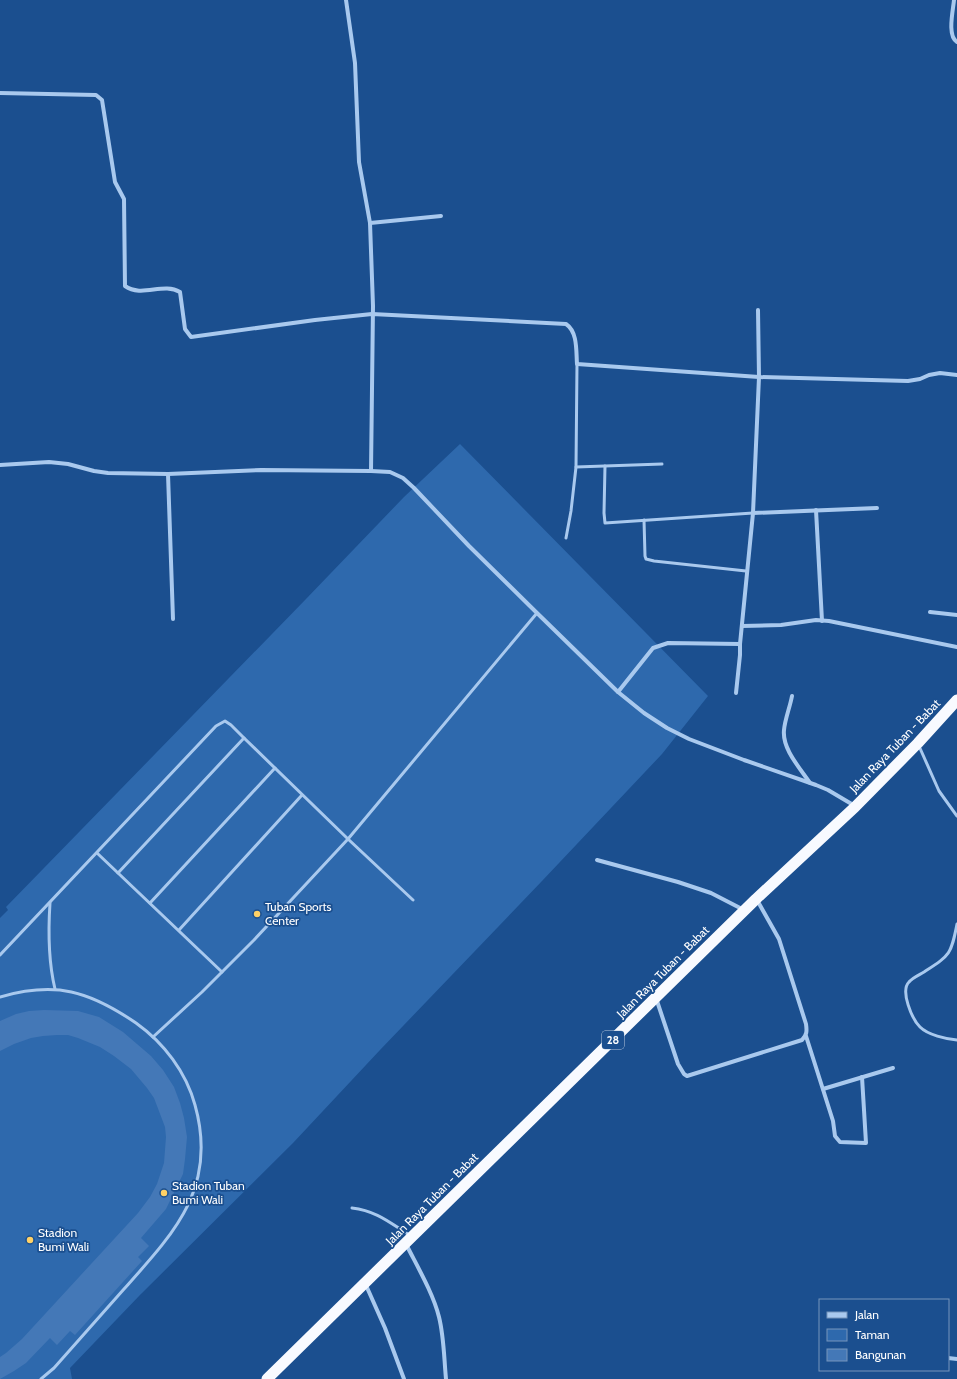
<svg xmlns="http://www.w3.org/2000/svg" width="957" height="1379" viewBox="0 0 957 1379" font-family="Cabin,sans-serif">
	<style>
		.green { fill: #2e69ad }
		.building { fill: #4478b7 }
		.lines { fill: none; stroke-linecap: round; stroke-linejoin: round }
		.service { stroke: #a9c9ee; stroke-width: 3 }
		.minor { stroke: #a9c9ee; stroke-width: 4 }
		.trunk { stroke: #f8faff; stroke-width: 11 }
		.poi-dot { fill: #ffd166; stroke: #1b4f8f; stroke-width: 1.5 }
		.labels { text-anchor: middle; stroke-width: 3.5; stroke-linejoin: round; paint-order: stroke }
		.shield { fill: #1b4f8f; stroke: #bbcadd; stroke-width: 1 }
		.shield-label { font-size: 11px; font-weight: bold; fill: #fff }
		.street-label { font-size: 12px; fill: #fff; stroke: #1b4f8f }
		.poi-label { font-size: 12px; fill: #fff; stroke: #1b4f8f; text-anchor: start }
	</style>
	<rect width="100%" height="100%" fill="#1b4f8f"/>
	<path class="green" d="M 460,444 L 708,696 L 662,754 L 542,881 L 380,1050 L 293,1143 L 140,1295 L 70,1368 L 72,1379 L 0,1379 L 0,918 L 8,910 L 6,907 L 306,599 L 404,497 Z"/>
	<path class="building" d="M 44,1010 L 78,1011 L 99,1017 L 123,1032 L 151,1056 L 163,1070 L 174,1087 L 180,1103 L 184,1118 L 187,1137 L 185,1159 L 183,1174 L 166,1209 L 141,1238 L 149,1246 L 138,1257 L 142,1261 L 75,1335 L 70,1331 L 57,1345 L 50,1338 L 26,1363 L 14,1371 L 0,1379 L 0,1357 L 6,1353 L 22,1339 L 138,1213 L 150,1197 L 157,1184 L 164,1163 L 166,1137 L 165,1127 L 154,1098 L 147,1088 L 131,1069 L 114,1056 L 100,1047 L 78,1038 L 68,1035 L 57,1035 L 43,1036 L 31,1038 L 14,1044 L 0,1051 L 0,1021 L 16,1014 L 29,1011 Z"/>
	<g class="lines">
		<g class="service">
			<path d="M 605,466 L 604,513 L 605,523 L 753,513"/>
			<path d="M 576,467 L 662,464"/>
			<path d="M 644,520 L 645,556 L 646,559 L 654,561 L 746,571"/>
			<path d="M 566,538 L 571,511 L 576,467 L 577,364"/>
			<path d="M 919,746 L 939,791 L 957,816"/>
			<path d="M 97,853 L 222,972"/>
			<path d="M 118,873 L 244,738"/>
			<path d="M 50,903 C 48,933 48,960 55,989"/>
			<path d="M 150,903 L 275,768"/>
			<path d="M 957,924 C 951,955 950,955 924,972 C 919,975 912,978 909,982 C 900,991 912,1019 920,1027 C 928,1035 946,1039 957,1040"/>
			<path d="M 179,930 L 302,795"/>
			<path d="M 0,955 L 216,726 L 225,721 L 231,725 L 244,738 L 348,839 L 413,900"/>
			<path d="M 0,997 C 56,981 89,991 136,1023 C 164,1043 186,1072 195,1105 C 218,1187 175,1232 124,1289 C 101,1315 77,1342 54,1368 L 41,1379"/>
			<path d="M 153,1037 L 202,992 L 254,940 L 348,839 L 537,613"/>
			<path d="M 352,1208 C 377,1211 390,1223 411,1236"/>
		</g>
		<g class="minor">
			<path d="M 346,0 L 355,63 L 359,162 L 370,223 L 373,306 L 371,471"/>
			<path d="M 954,0 C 953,11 947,36 957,42"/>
			<path d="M 0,93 L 96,95 L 102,100 L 115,182 L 124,199 L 125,286 C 142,298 163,282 180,292 L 185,329 L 191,337 L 315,320 L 372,314 L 566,324 C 578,332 576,352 577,364 L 759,377 L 908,381 L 920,379 L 929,375 L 940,373 L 957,375"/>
			<path d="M 370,223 L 441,216"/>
			<path d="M 0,465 L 49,462 L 68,464 L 94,471 L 108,473 L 168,474 L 261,470 L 371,471 L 390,472 L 403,478 L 414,488 L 469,546 L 537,613 L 618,692 L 644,713 L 667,728 L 689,739 L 744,760 L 816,785 L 828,790 L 855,806"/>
			<path d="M 168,474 L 173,619"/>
			<path d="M 816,510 L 822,621"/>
			<path d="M 753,513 L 877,508"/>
			<path d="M 930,612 L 957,615"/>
			<path d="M 742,626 L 781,625 L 816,620 L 829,621 L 957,647"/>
			<path d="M 618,692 L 653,648 L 668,643 L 740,644 L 753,513 L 759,377 L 758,310"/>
			<path d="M 736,693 L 740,655 L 740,644"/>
			<path d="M 792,696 C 790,707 785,719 784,730 C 782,749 800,768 810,783"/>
			<path d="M 597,860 L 678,882 L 711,893 L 744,910"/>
			<path d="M 656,998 L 678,1064 L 684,1074 L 687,1076 L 802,1040 C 807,1035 807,1031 806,1024 L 779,939 L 757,900"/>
			<path d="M 806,1036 L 833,1121 L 835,1136 L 840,1142 L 866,1143 L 862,1077"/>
			<path d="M 823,1089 L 893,1068"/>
			<path d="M 406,1244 C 417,1266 433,1293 439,1317 C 444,1337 444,1358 446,1379"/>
			<path d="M 365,1283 L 385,1328 L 404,1379"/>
			<path d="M 948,1358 L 957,1359"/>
		</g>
		<path class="trunk" d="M 267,1379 L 756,899 L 855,807 L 918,743 L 957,700"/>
	</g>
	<g class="poi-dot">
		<circle cx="257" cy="914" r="4"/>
		<circle cx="164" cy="1193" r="4"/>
		<circle cx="30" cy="1240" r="4"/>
	</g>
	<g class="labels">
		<rect class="shield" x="602" y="1031" width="22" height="18" rx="3"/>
		<g class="shield-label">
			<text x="613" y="1044">28</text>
		</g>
		<g class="street-label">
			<text transform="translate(895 746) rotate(-46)" y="4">Jalan Raya Tuban - Babat</text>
			<text transform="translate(663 972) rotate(-45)" y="4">Jalan Raya Tuban - Babat</text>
			<text transform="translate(432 1199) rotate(-45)" y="4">Jalan Raya Tuban - Babat</text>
		</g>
		<g class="poi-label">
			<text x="265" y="911">Tuban Sports<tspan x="265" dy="14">Center</tspan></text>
			<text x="172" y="1190">Stadion Tuban<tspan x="172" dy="14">Bumi Wali</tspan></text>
			<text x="38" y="1237">Stadion<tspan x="38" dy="14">Bumi Wali</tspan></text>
		</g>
	</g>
	<rect x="819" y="1299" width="130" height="72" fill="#1b4f8f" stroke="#7695bc"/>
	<rect x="827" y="1312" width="20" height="6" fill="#a9c9ee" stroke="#7695bc"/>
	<text x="855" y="1319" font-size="12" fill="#ffffff">Jalan</text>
	<rect x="827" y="1329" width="20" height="12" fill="#2e69ad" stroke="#7695bc"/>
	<text x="855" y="1339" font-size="12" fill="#ffffff">Taman</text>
	<rect x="827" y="1349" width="20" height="12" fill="#4478b7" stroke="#7695bc"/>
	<text x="855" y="1359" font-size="12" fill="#ffffff">Bangunan</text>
</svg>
